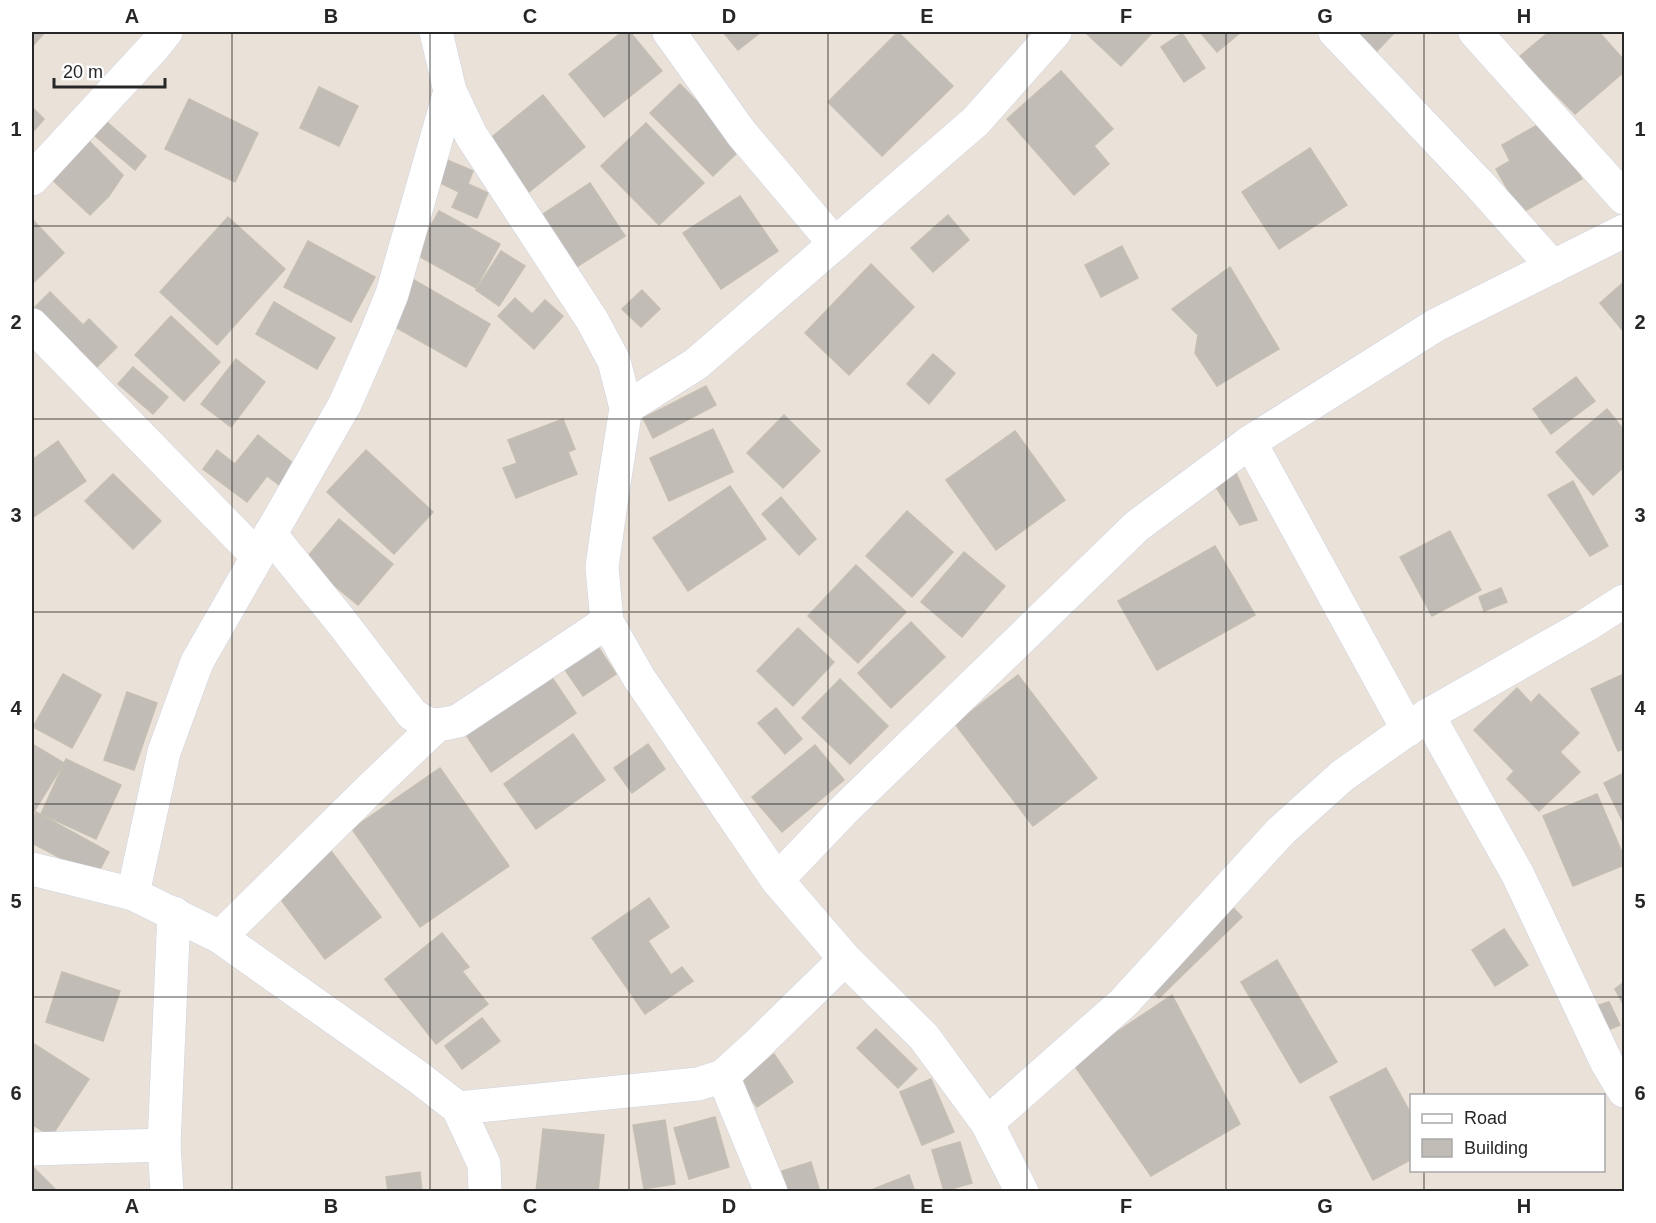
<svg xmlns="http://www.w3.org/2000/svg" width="1656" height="1223" viewBox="0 0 1656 1223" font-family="Arial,sans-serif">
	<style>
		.building { fill: #c2bcb6; stroke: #c5beb3; stroke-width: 1.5 }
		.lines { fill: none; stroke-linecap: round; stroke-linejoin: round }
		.minor-casing { stroke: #ced2e1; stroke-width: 34 }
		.minor { stroke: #fff; stroke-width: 33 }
		.grid { fill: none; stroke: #272727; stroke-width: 1.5; stroke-opacity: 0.55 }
		.neatline { fill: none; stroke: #272727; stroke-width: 2 }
		.grid-label { font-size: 20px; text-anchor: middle; font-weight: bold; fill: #272727 }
	</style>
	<rect width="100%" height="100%" fill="#eae2d9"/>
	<g class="building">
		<path d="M 32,32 L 45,32 L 32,47 Z"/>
		<path d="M 622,32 L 630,32 L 662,71 L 604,117 L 569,74 Z"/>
		<path d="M 723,32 L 761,32 L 738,50 Z"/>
		<path d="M 898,32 L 953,86 L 882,156 L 828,102 Z"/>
		<path d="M 1085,32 L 1153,32 L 1121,66 Z"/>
		<path d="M 1200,32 L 1241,32 L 1217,52 Z"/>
		<path d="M 1355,32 L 1395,32 L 1376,52 Z"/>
		<path d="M 1549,32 L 1599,32 L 1624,60 L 1624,72 L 1575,114 L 1519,57 Z"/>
		<path d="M 1182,33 L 1205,68 L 1184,82 L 1161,47 Z"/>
		<path d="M 1061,71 L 1113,129 L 1094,146 L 1109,164 L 1074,195 L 1007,119 Z"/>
		<path d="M 680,84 L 742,148 L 713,176 L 650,113 Z"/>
		<path d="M 319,87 L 358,106 L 339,146 L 300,128 Z"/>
		<path d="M 543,95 L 585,147 L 529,192 L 487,141 Z"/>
		<path d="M 189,99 L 258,133 L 235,182 L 165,149 Z"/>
		<path d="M 32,107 L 44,119 L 32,133 Z"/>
		<path d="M 100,116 L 146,156 L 135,170 L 88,130 Z"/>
		<path d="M 1548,119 L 1582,179 L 1521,213 L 1496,169 L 1510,161 L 1502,145 Z"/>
		<path d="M 646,123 L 704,183 L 659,225 L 601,166 Z"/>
		<path d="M 88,140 L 123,175 L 109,196 L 90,215 L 45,173 Z"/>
		<path d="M 1310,148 L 1347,205 L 1279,249 L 1242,192 Z"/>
		<path d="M 447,160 L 473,171 L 468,184 L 488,193 L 477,218 L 452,207 L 459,192 L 438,182 Z"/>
		<path d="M 590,183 L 625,236 L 575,268 L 540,216 Z"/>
		<path d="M 740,196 L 778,251 L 721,289 L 683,233 Z"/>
		<path d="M 439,211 L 500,244 L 476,288 L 415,254 Z"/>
		<path d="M 948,215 L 969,240 L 933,272 L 911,248 Z"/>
		<path d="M 228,217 L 285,269 L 217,345 L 160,292 Z"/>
		<path d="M 32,219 L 64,253 L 32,284 Z"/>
		<path d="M 308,241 L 375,277 L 351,322 L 284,287 Z"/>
		<path d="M 1122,246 L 1138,278 L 1101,297 L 1085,265 Z"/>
		<path d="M 501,251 L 525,266 L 499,306 L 476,290 Z"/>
		<path d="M 871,264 L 914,307 L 849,375 L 805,333 Z"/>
		<path d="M 1230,267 L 1279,349 L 1217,386 L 1195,353 L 1198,335 L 1172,309 Z"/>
		<path d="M 414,280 L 490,324 L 466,367 L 388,323 Z"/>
		<path d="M 1624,282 L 1624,332 L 1600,303 Z"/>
		<path d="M 642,290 L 660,309 L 641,327 L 622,309 Z"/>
		<path d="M 50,292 L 83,325 L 89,319 L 117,347 L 88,376 L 32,310 Z"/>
		<path d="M 515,298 L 532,314 L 545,300 L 563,316 L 534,349 L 498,316 Z"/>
		<path d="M 274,302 L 335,338 L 317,369 L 256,334 Z"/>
		<path d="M 171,316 L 220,362 L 184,401 L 135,355 Z"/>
		<path d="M 933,354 L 955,373 L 929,404 L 907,384 Z"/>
		<path d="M 236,359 L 265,382 L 231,427 L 201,404 Z"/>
		<path d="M 133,367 L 168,397 L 153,414 L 118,384 Z"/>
		<path d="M 1576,377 L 1595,401 L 1551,434 L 1533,409 Z"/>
		<path d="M 706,386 L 716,405 L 653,438 L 643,418 Z"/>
		<path d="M 1607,409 L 1624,430 L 1624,467 L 1593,495 L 1556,452 Z"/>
		<path d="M 784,415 L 820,451 L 783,488 L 747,453 Z"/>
		<path d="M 563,419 L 575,449 L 568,452 L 577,474 L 516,498 L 503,468 L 517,463 L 508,440 Z"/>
		<path d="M 713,429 L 733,472 L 669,501 L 650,458 Z"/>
		<path d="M 1015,431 L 1065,500 L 996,550 L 946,480 Z"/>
		<path d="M 258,435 L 298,467 L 282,487 L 267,476 L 247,502 L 203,469 L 217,450 L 235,464 Z"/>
		<path d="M 58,441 L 86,481 L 32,518 L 32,460 Z"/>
		<path d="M 366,450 L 433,512 L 394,554 L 327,492 Z"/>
		<path d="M 1236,473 L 1257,520 L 1240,525 L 1214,484 Z"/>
		<path d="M 113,474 L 161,521 L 133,549 L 85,501 Z"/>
		<path d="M 1573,481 L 1608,546 L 1590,556 L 1548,495 Z"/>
		<path d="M 730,486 L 766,539 L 688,591 L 653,538 Z"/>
		<path d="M 781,497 L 816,539 L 799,555 L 762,514 Z"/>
		<path d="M 907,511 L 953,552 L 912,597 L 866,556 Z"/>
		<path d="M 339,519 L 393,564 L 358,605 L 304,561 Z"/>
		<path d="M 1450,531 L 1481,590 L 1432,616 L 1400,557 Z"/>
		<path d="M 1215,546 L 1255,615 L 1157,670 L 1118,601 Z"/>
		<path d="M 964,552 L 1005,586 L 962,637 L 921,602 Z"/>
		<path d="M 856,565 L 906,612 L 858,663 L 808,616 Z"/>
		<path d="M 1501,588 L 1507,602 L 1484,611 L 1479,597 Z"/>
		<path d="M 911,622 L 945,657 L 891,708 L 858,673 Z"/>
		<path d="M 798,628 L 834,662 L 793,706 L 757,671 Z"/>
		<path d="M 591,636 L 616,674 L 583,696 L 557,658 Z"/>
		<path d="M 549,673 L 576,713 L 491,772 L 464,732 Z"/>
		<path d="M 63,674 L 101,695 L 72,748 L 33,727 Z"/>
		<path d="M 1624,674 L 1624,749 L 1618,751 L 1591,689 Z"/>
		<path d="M 1018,675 L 1097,778 L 1033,826 L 955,724 Z"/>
		<path d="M 840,679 L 888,726 L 850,764 L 802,718 Z"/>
		<path d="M 1517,688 L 1531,703 L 1539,694 L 1579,733 L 1560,752 L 1580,772 L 1539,811 L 1507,779 L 1514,771 L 1474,730 Z"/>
		<path d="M 127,692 L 157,703 L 134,770 L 104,760 Z"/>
		<path d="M 776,708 L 802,739 L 785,754 L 758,723 Z"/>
		<path d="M 573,734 L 605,780 L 536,829 L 504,784 Z"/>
		<path d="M 32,744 L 64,763 L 32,815 Z"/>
		<path d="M 648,744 L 665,769 L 632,793 L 614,768 Z"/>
		<path d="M 815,745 L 844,780 L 782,832 L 752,797 Z"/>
		<path d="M 66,759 L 121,785 L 96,839 L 41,814 Z"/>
		<path d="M 440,768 L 509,866 L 420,927 L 352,829 Z"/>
		<path d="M 1624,773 L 1624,824 L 1604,783 Z"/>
		<path d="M 1597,794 L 1624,857 L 1624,865 L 1573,886 L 1543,816 Z"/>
		<path d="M 36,812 L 109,852 L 96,877 L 32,843 L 32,821 Z"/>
		<path d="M 331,851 L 381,917 L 325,959 L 276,893 Z"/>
		<path d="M 1217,891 L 1242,917 L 1159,998 L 1134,973 Z"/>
		<path d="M 649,898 L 669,927 L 648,941 L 671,975 L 682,967 L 693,981 L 645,1014 L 592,938 Z"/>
		<path d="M 1504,929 L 1528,965 L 1495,986 L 1472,950 Z"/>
		<path d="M 442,933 L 469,967 L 462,971 L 488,1004 L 436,1044 L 385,979 Z"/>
		<path d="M 1277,960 L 1337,1062 L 1300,1083 L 1241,982 Z"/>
		<path d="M 62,972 L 120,991 L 103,1041 L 46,1022 Z"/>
		<path d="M 1624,982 L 1624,1006 L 1615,989 Z"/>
		<path d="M 1172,995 L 1240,1124 L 1151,1176 L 1072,1062 Z"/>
		<path d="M 1609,1002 L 1620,1025 L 1605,1031 L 1590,1008 Z"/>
		<path d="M 482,1018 L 500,1041 L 462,1069 L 445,1046 Z"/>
		<path d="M 876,1029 L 917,1069 L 898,1088 L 857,1048 Z"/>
		<path d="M 34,1044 L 89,1079 L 51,1137 L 32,1124 L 32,1048 Z"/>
		<path d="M 774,1054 L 793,1082 L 757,1107 L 737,1080 Z"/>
		<path d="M 1386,1068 L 1412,1116 L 1412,1159 L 1373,1180 L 1330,1097 Z"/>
		<path d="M 931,1079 L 954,1132 L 922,1145 L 900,1092 Z"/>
		<path d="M 715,1117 L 729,1167 L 689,1179 L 674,1128 Z"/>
		<path d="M 665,1120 L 675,1184 L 644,1189 L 633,1125 Z"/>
		<path d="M 543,1129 L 604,1135 L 598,1192 L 536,1192 Z"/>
		<path d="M 960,1142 L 972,1183 L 944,1191 L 932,1150 Z"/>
		<path d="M 811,1162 L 820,1192 L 788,1192 L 782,1171 Z"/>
		<path d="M 32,1166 L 58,1192 L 32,1192 Z"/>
		<path d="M 420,1172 L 422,1192 L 388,1192 L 386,1177 Z"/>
		<path d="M 909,1175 L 915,1192 L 866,1192 Z"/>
	</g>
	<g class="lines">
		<g class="minor-casing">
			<g id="minor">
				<path d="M 436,32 L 450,91 L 471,135 L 592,320 L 614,361 L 626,408 L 612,496 L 602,567 L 607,622 L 639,678 L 777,880 L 845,959 L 924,1037 L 987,1123 L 1022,1192"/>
				<path d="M 669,32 L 742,134 L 835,244"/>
				<path d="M 1335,32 L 1481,186 L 1553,267"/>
				<path d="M 1475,32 L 1624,198"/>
				<path d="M 32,179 L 154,47 L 166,32"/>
				<path d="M 32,325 L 257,556"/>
				<path d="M 626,408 L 696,364 L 976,121 L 1055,32"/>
				<path d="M 1250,442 L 1408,730"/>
				<path d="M 270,534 L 340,620 L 412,714 C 430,728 437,726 458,721 L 607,622"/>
				<path d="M 1428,715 L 1518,875 L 1607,1063 L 1624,1091"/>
				<path d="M 32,869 L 133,894 L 220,937 L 418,1077 L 458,1108 L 484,1164 L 485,1192"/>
				<path d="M 777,880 L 842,812 L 1137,526 L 1250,442 L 1436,325 L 1624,231"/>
				<path d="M 133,894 L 164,752 L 197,662 L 345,404 L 375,336 L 392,294 L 450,91"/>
				<path d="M 220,937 L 370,789 L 436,726"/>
				<path d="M 723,1076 L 771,1192"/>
				<path d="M 458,1108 L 698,1084 L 723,1076 L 757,1045 L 845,959"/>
				<path d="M 987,1123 L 1123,1003 L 1281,831 L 1342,776 L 1428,715 L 1585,626 L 1624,601"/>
				<path d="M 32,1149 L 164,1145"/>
				<path d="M 167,1192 L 164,1145 L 174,913"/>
			</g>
		</g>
		<use href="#minor" class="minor"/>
	</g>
	<path class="grid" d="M 232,32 L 232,1192M 430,32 L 430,1192M 629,32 L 629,1192M 828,32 L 828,1192M 1027,32 L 1027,1192M 1226,32 L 1226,1192M 1424,32 L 1424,1096M 32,226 L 1624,226M 32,419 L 1624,419M 32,612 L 1624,612M 32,804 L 1624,804M 32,997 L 1624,997M 1424,1170 L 1424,1192"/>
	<rect width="1656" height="1223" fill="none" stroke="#ffffff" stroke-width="66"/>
	<rect x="1410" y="1094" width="195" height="78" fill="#ffffff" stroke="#a9a9a9" stroke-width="1.5"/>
	<rect x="1422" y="1114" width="30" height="9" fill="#ffffff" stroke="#a9a9a9" stroke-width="1.5"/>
	<text x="1464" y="1124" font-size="18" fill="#272727">Road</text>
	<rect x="1422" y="1139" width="30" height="18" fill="#c2bcb6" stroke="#a9a9a9" stroke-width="1.5"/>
	<text x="1464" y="1154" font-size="18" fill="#272727">Building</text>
	<path d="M54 78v9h111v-9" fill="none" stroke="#272727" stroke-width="3"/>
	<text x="63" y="78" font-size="18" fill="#272727" stroke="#ffffff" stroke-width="4.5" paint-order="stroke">20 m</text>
	<rect x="33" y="33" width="1590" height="1157" class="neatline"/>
	<g class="grid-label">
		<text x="132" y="23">A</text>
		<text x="331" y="23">B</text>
		<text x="530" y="23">C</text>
		<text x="729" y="23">D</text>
		<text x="927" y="23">E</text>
		<text x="1126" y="23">F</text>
		<text x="1325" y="23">G</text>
		<text x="1524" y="23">H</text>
		<text x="16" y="136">1</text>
		<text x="1640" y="136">1</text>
		<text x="16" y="329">2</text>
		<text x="1640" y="329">2</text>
		<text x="16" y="522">3</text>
		<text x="1640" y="522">3</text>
		<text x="16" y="715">4</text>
		<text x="1640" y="715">4</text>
		<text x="16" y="908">5</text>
		<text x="1640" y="908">5</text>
		<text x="16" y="1100">6</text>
		<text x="1640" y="1100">6</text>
		<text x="132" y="1213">A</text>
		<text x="331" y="1213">B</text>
		<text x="530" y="1213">C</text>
		<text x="729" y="1213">D</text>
		<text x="927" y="1213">E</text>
		<text x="1126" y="1213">F</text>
		<text x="1325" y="1213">G</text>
		<text x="1524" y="1213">H</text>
	</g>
</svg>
